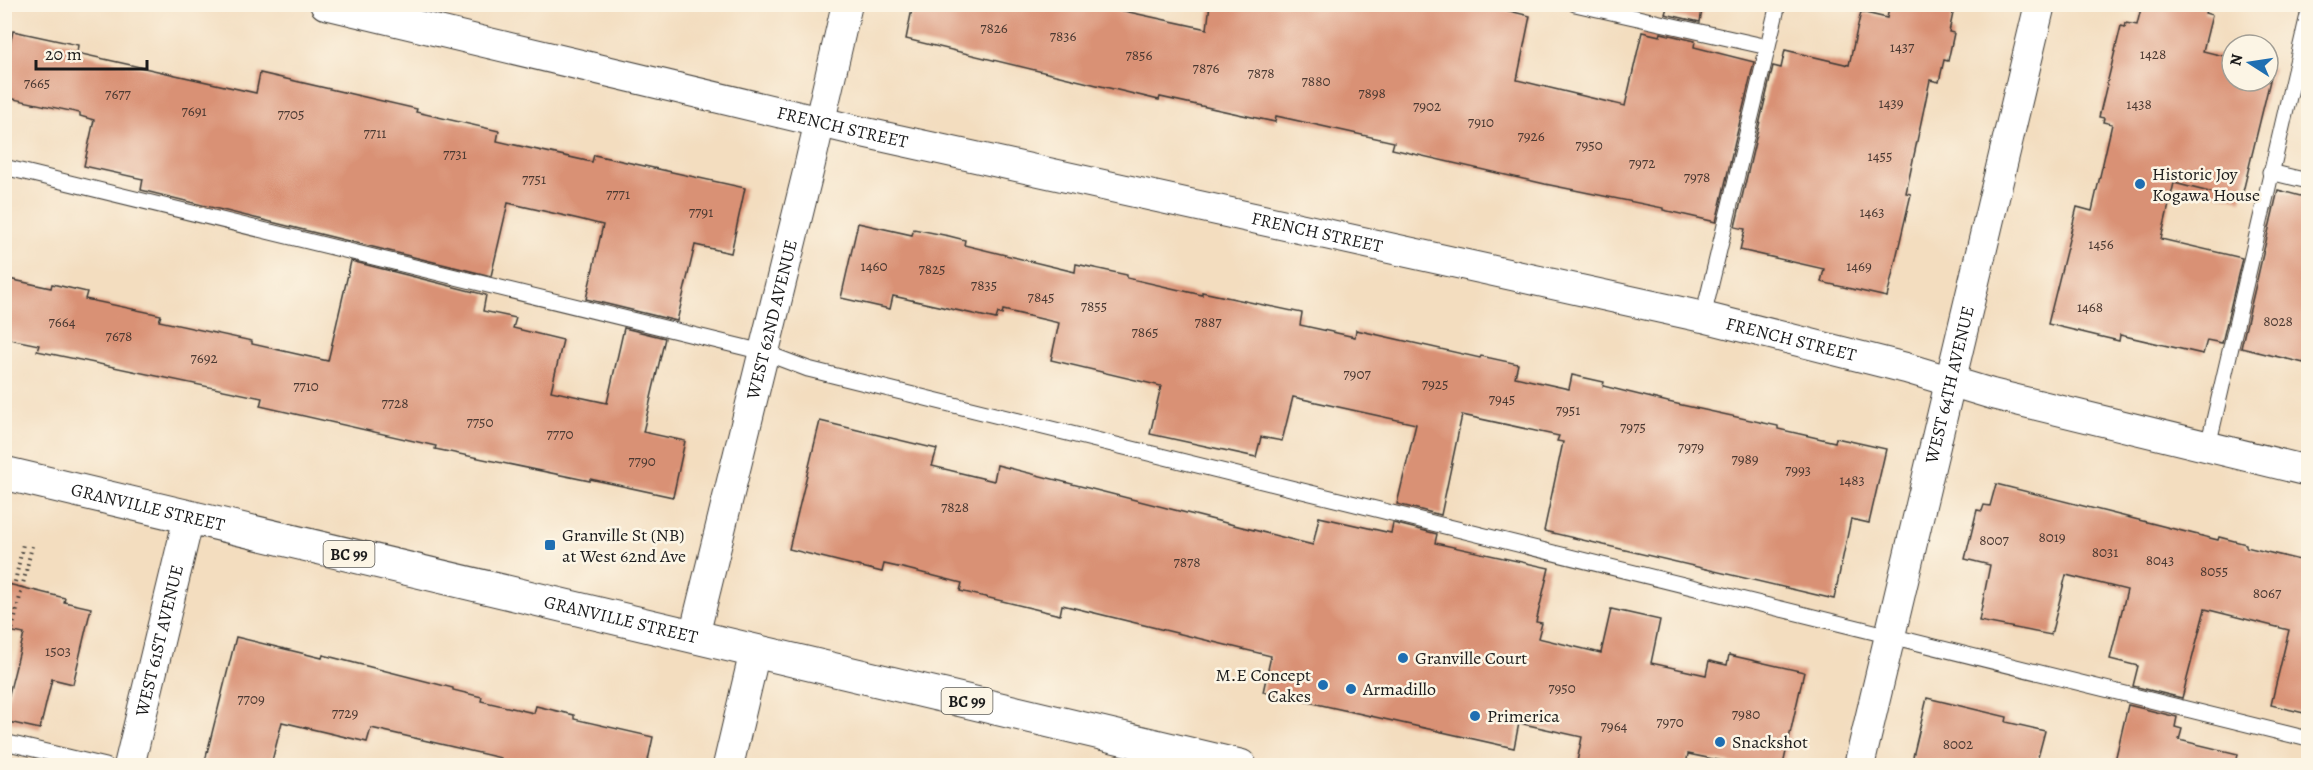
<svg xmlns="http://www.w3.org/2000/svg" width="2313" height="770" viewBox="0 0 2313 770" font-family="Alegreya,serif">
	<style>
		.building { fill: #d99174 }
		.lines { fill: none; stroke-linecap: round; stroke-linejoin: round }
		.service-casing { stroke: #3c3934; stroke-width: 17 }
		.minor-casing { stroke: #3c3934; stroke-width: 32 }
		.trunk-casing { stroke: #3c3934; stroke-width: 35 }
		.path { stroke: #3c3934; stroke-width: 4; stroke-dasharray: 1.5 4.5; stroke-linecap: butt }
		.service { stroke: #fff; stroke-width: 15 }
		.minor { stroke: #fff; stroke-width: 30 }
		.trunk { stroke: #fff; stroke-width: 33 }
		.poi-dot { fill: #1f6fb2; stroke: #fcf5e5; stroke-width: 2 }
		.labels { text-anchor: middle; stroke-width: 5; stroke-linejoin: round; paint-order: stroke }
		.number-label { font-size: 15px; fill: #4b3932 }
		.shield { fill: #fcf5e5; stroke: #5f5d58; stroke-width: 1.5 }
		.shield-label { font-size: 16px; font-weight: bold; fill: #1c1c1c }
		.street-label { font-size: 18px; fill: #1c1c1c; stroke: #fcf5e5 }
		.poi-label { font-size: 18px; fill: #1c1c1c; stroke: #fcf5e5; text-anchor: start }
	</style>
	<rect width="100%" height="100%" fill="#fcf5e5"/>
	<filter id="ink" filterUnits="userSpaceOnUse"><feTurbulence type="fractalNoise" baseFrequency=".0167" numOctaves="2"/><feDisplacementMap in="SourceGraphic" scale="12" xChannelSelector="R" yChannelSelector="G"/><feConvolveMatrix kernelMatrix="1 2 1 2 8 2 1 2 1" color-interpolation-filters="sRGB"/></filter>
	<filter id="wash" filterUnits="userSpaceOnUse"><feTurbulence type="fractalNoise" baseFrequency=".008" numOctaves="4" result="noise"/><feDisplacementMap in="SourceGraphic" scale="24" xChannelSelector="R" yChannelSelector="G"/><feGaussianBlur stdDeviation="1.35" result="paint"/><feColorMatrix in="noise" values="0 0 0 0 0 0 0 0 0 0 0 0 0 0 0 0 0 1.4 0 .05"/><feComposite in="paint" operator="in"/></filter>
	<g filter="url(#wash)">
		<rect width="100%" height="100%" fill="#f3ddbf"/>
		<g id="blocks">
			<g class="building">
				<path d="M 913,4 L 1092,4 L 1207,29 L 1210,4 L 1481,4 L 1530,16 L 1517,80 L 1625,106 L 1642,32 L 1660,36 L 1661,33 L 1695,41 L 1694,47 L 1754,62 L 1716,222 L 1663,210 L 1663,208 L 1545,184 L 1392,149 L 1394,142 L 1276,116 L 1275,122 L 1160,97 L 1159,100 L 906,39 Z"/>
				<path d="M 1668,4 L 1703,4 L 1700,22 L 1665,14 Z"/>
				<path d="M 1890,4 L 1955,4 L 1949,32 L 1954,33 L 1948,61 L 1944,60 L 1939,82 L 1930,80 L 1906,193 L 1911,194 L 1887,297 L 1821,282 L 1824,269 L 1740,250 L 1745,229 L 1735,227 L 1773,66 L 1781,68 L 1785,50 L 1849,65 L 1861,12 L 1887,18 Z"/>
				<path d="M 2142,4 L 2207,4 L 2205,13 L 2212,15 L 2203,51 L 2232,58 L 2232,81 L 2268,81 L 2268,67 L 2273,68 L 2241,200 L 2174,183 L 2161,239 L 2242,258 L 2222,343 L 2207,340 L 2203,354 L 2120,335 L 2119,341 L 2048,324 L 2077,207 L 2092,211 L 2112,124 L 2103,122 L 2104,118 L 2099,117 L 2121,26 L 2125,27 L 2126,23 L 2137,25 Z"/>
				<path d="M 13,31 L 78,45 L 77,53 L 256,93 L 260,73 L 417,109 L 416,112 L 499,131 L 497,141 L 592,162 L 594,155 L 745,188 L 731,253 L 695,245 L 677,321 L 586,299 L 603,225 L 579,219 L 508,203 L 491,276 L 141,190 L 143,179 L 84,166 L 94,120 L 80,116 L 80,113 L 4,97 L 4,70 Z"/>
				<path d="M 2278,190 L 2308,198 L 2308,345 L 2304,363 L 2241,348 Z"/>
				<path d="M 858,223 L 912,235 L 914,229 L 949,236 L 965,240 L 964,245 L 1075,272 L 1076,264 L 1127,275 L 1127,278 L 1202,295 L 1202,292 L 1302,313 L 1300,325 L 1355,337 L 1356,330 L 1480,358 L 1481,356 L 1518,364 L 1515,377 L 1569,389 L 1572,375 L 1604,382 L 1603,386 L 1668,402 L 1778,426 L 1778,429 L 1835,442 L 1836,438 L 1886,449 L 1869,523 L 1851,519 L 1834,599 L 1544,531 L 1563,442 L 1557,441 L 1559,436 L 1462,415 L 1441,515 L 1397,504 L 1416,424 L 1293,397 L 1282,441 L 1261,437 L 1256,457 L 1150,434 L 1161,386 L 1051,360 L 1059,323 L 1003,310 L 1002,315 L 998,313 L 996,319 L 893,296 L 890,309 L 841,298 Z"/>
				<path d="M 351,261 L 486,295 L 483,311 L 516,318 L 513,328 L 563,340 L 551,391 L 607,403 L 624,328 L 665,338 L 643,432 L 685,441 L 673,497 L 590,479 L 590,481 L 435,449 L 436,446 L 260,406 L 262,398 L 37,351 L 39,345 L 4,338 L 4,278 L 51,288 L 52,284 L 87,292 L 85,299 L 161,315 L 159,321 L 252,341 L 252,344 L 328,361 Z"/>
				<path d="M 820,421 L 937,449 L 932,466 L 994,481 L 997,465 L 1313,545 L 1319,517 L 1391,533 L 1393,523 L 1437,534 L 1435,543 L 1549,568 L 1536,622 L 1542,623 L 1538,638 L 1601,653 L 1611,609 L 1660,620 L 1651,663 L 1706,675 L 1709,661 L 1727,665 L 1729,655 L 1804,672 L 1783,765 L 1742,765 L 1688,754 L 1686,765 L 1593,765 L 1577,762 L 1582,737 L 1519,723 L 1514,748 L 1263,692 L 1271,656 L 1062,605 L 1060,615 L 960,591 L 962,583 L 907,569 L 884,564 L 882,572 L 789,549 Z"/>
				<path d="M 1996,484 L 2218,540 L 2219,537 L 2246,544 L 2246,547 L 2308,562 L 2308,714 L 2271,705 L 2289,630 L 2205,609 L 2182,698 L 2133,686 L 2138,666 L 2110,659 L 2127,590 L 2066,575 L 2051,635 L 1979,621 L 1990,565 L 1965,559 L 1977,510 L 1982,511 L 1984,505 L 1990,506 Z"/>
				<path d="M 4,583 L 65,598 L 64,602 L 91,608 L 73,684 L 52,679 L 40,729 L 4,721 L 4,714 L 24,634 L 4,630 Z"/>
				<path d="M 236,637 L 322,658 L 323,655 L 453,688 L 453,690 L 482,697 L 481,701 L 534,713 L 536,706 L 574,715 L 574,719 L 653,737 L 647,765 L 499,765 L 501,758 L 371,728 L 367,742 L 282,722 L 271,765 L 204,765 Z"/>
				<path d="M 1927,698 L 2007,717 L 2006,722 L 2045,731 L 2036,765 L 1911,765 Z"/>
				<path d="M 2128,705 L 2177,717 L 2175,727 L 2182,729 L 2179,740 L 2238,754 L 2236,765 L 2114,765 Z"/>
			</g>
		</g>
	</g>
	<g filter="url(#ink)">
		<use href="#blocks" fill-opacity="0" stroke="#3c3934" stroke-width="1.5"/>
		<g class="lines">
			<g class="service-casing">
				<g id="service">
					<path d="M 1575,4 L 1768,47"/>
					<path d="M 4,167 L 763,352 L 808,369 L 2308,739"/>
					<path d="M 2270,172 L 2308,181"/>
					<path d="M 1703,317 L 1778,4"/>
					<path d="M 2208,446 L 2308,15"/>
					<path d="M 4,742 L 106,766"/>
				</g>
			</g>
			<g class="minor-casing">
				<g id="minor">
					<path id="s1" d="M 325,4 L 862,132 L 1703,317 L 1906,368 L 1992,394 L 2308,471"/>
					<path id="s2" d="M 694,636 L 809,168 L 847,4"/>
					<path id="s3" d="M 129,766 L 189,517"/>
					<path d="M 728,766 L 755,651"/>
					<path id="s4" d="M 1859,766 L 2040,4"/>
				</g>
			</g>
			<g class="trunk-casing">
				<g id="trunk">
					<path id="s5" d="M 4,473 L 1240,766"/>
				</g>
			</g>
			<g class="path">
				<path d="M 15,582 L 23,544"/>
				<path d="M 4,664 L 32,546"/>
			</g>
			<use href="#service" class="service"/>
			<use href="#minor" class="minor"/>
			<use href="#trunk" class="trunk"/>
		</g>
	</g>
	<g class="poi-dot">
		<circle cx="2140" cy="184" r="6"/>
		<rect x="544" y="539" width="12" height="12" rx="3"/>
		<circle cx="1403" cy="658" r="6"/>
		<circle cx="1323" cy="685" r="6"/>
		<circle cx="1351" cy="689" r="6"/>
		<circle cx="1475" cy="716" r="6"/>
		<circle cx="1720" cy="742" r="6"/>
	</g>
	<g class="labels">
		<g class="number-label">
			<text x="994" y="33">7826</text>
			<text x="1063" y="41">7836</text>
			<text x="1902" y="52">1437</text>
			<text x="2153" y="59">1428</text>
			<text x="1139" y="60">7856</text>
			<text x="1206" y="73">7876</text>
			<text x="1261" y="78">7878</text>
			<text x="1316" y="86">7880</text>
			<text x="37" y="88">7665</text>
			<text x="1372" y="98">7898</text>
			<text x="118" y="99">7677</text>
			<text x="1891" y="108">1439</text>
			<text x="2139" y="109">1438</text>
			<text x="1427" y="111">7902</text>
			<text x="194" y="116">7691</text>
			<text x="291" y="119">7705</text>
			<text x="1481" y="127">7910</text>
			<text x="375" y="138">7711</text>
			<text x="1531" y="141">7926</text>
			<text x="1589" y="150">7950</text>
			<text x="455" y="159">7731</text>
			<text x="1880" y="161">1455</text>
			<text x="1642" y="168">7972</text>
			<text x="1697" y="182">7978</text>
			<text x="534" y="184">7751</text>
			<text x="618" y="199">7771</text>
			<text x="701" y="217">7791</text>
			<text x="1872" y="217">1463</text>
			<text x="2101" y="249">1456</text>
			<text x="874" y="271">1460</text>
			<text x="1859" y="271">1469</text>
			<text x="932" y="274">7825</text>
			<text x="984" y="290">7835</text>
			<text x="1041" y="302">7845</text>
			<text x="1094" y="311">7855</text>
			<text x="2090" y="312">1468</text>
			<text x="2278" y="326">8028</text>
			<text x="62" y="327">7664</text>
			<text x="1208" y="327">7887</text>
			<text x="1145" y="337">7865</text>
			<text x="119" y="341">7678</text>
			<text x="204" y="363">7692</text>
			<text x="1357" y="379">7907</text>
			<text x="1435" y="389">7925</text>
			<text x="306" y="391">7710</text>
			<text x="1502" y="404">7945</text>
			<text x="395" y="408">7728</text>
			<text x="1568" y="415">7951</text>
			<text x="480" y="427">7750</text>
			<text x="1633" y="432">7975</text>
			<text x="560" y="439">7770</text>
			<text x="1691" y="452">7979</text>
			<text x="1745" y="464">7989</text>
			<text x="642" y="466">7790</text>
			<text x="1798" y="475">7993</text>
			<text x="1852" y="485">1483</text>
			<text x="955" y="512">7828</text>
			<text x="2052" y="542">8019</text>
			<text x="1994" y="545">8007</text>
			<text x="2105" y="557">8031</text>
			<text x="2160" y="565">8043</text>
			<text x="1187" y="567">7878</text>
			<text x="2214" y="576">8055</text>
			<text x="2267" y="598">8067</text>
			<text x="58" y="656">1503</text>
			<text x="1562" y="693">7950</text>
			<text x="251" y="704">7709</text>
			<text x="345" y="718">7729</text>
			<text x="1746" y="719">7980</text>
			<text x="1670" y="727">7970</text>
			<text x="1614" y="731">7964</text>
			<text x="1958" y="749">8002</text>
		</g>
		<g class="shield">
			<rect x="323.5" y="541" width="51" height="26" rx="4.5"/>
			<rect x="941.5" y="688" width="51" height="26" rx="4.5"/>
		</g>
		<g class="shield-label">
			<text x="349" y="560">BC 99</text>
			<text x="967" y="707">BC 99</text>
		</g>
		<g class="street-label">
			<text dy="6" stroke="none"><textPath href="#s1" startOffset="532">FRENCH STREET</textPath></text>
			<text dy="6" stroke="none"><textPath href="#s1" startOffset="1018">FRENCH STREET</textPath></text>
			<text dy="6" stroke="none"><textPath href="#s2" startOffset="326">WEST 62ND AVENUE</textPath></text>
			<text dy="6" stroke="none"><textPath href="#s1" startOffset="1504">FRENCH STREET</textPath></text>
			<text dy="6" stroke="none"><textPath href="#s4" startOffset="392">WEST 64TH AVENUE</textPath></text>
			<text dy="6" stroke="none"><textPath href="#s5" startOffset="148">GRANVILLE STREET</textPath></text>
			<text dy="6" stroke="none"><textPath href="#s5" startOffset="634">GRANVILLE STREET</textPath></text>
			<text dy="6" stroke="none"><textPath href="#s3" startOffset="129">WEST 61ST AVENUE</textPath></text>
		</g>
		<g class="poi-label">
			<text x="2152" y="180">Historic Joy<tspan x="2152" dy="21">Kogawa House</tspan></text>
			<text x="562" y="541">Granville St (NB)<tspan x="562" dy="21">at West 62nd Ave</tspan></text>
			<text x="1415" y="664">Granville Court</text>
			<text x="1311" y="681" text-anchor="end">M.E Concept<tspan x="1311" dy="21">Cakes</tspan></text>
			<text x="1363" y="695">Armadillo</text>
			<text x="1487" y="722">Primerica</text>
			<text x="1732" y="748">Snackshot</text>
		</g>
	</g>
	<rect width="2313" height="770" fill="none" stroke="#fcf5e5" stroke-width="24"/>
	<g transform="translate(2250 63) rotate(282)"><circle r="28" fill="#fcf5e5" stroke="#a29e95" stroke-width="1.5"/>
	<path d="M0-4.5L10 22L0 15L-10 22Z" fill="#1f6fb2"/>
	<text y="-9" font-size="16" font-weight="bold" text-anchor="middle" fill="#1c1c1c">N</text>
	</g>
	<path d="M36 60v9h111v-9" fill="none" stroke="#1c1c1c" stroke-width="3"/>
	<text x="45" y="60" font-size="18" fill="#1c1c1c" stroke="#fcf5e5" stroke-width="4.5" paint-order="stroke">20 m</text>
</svg>
